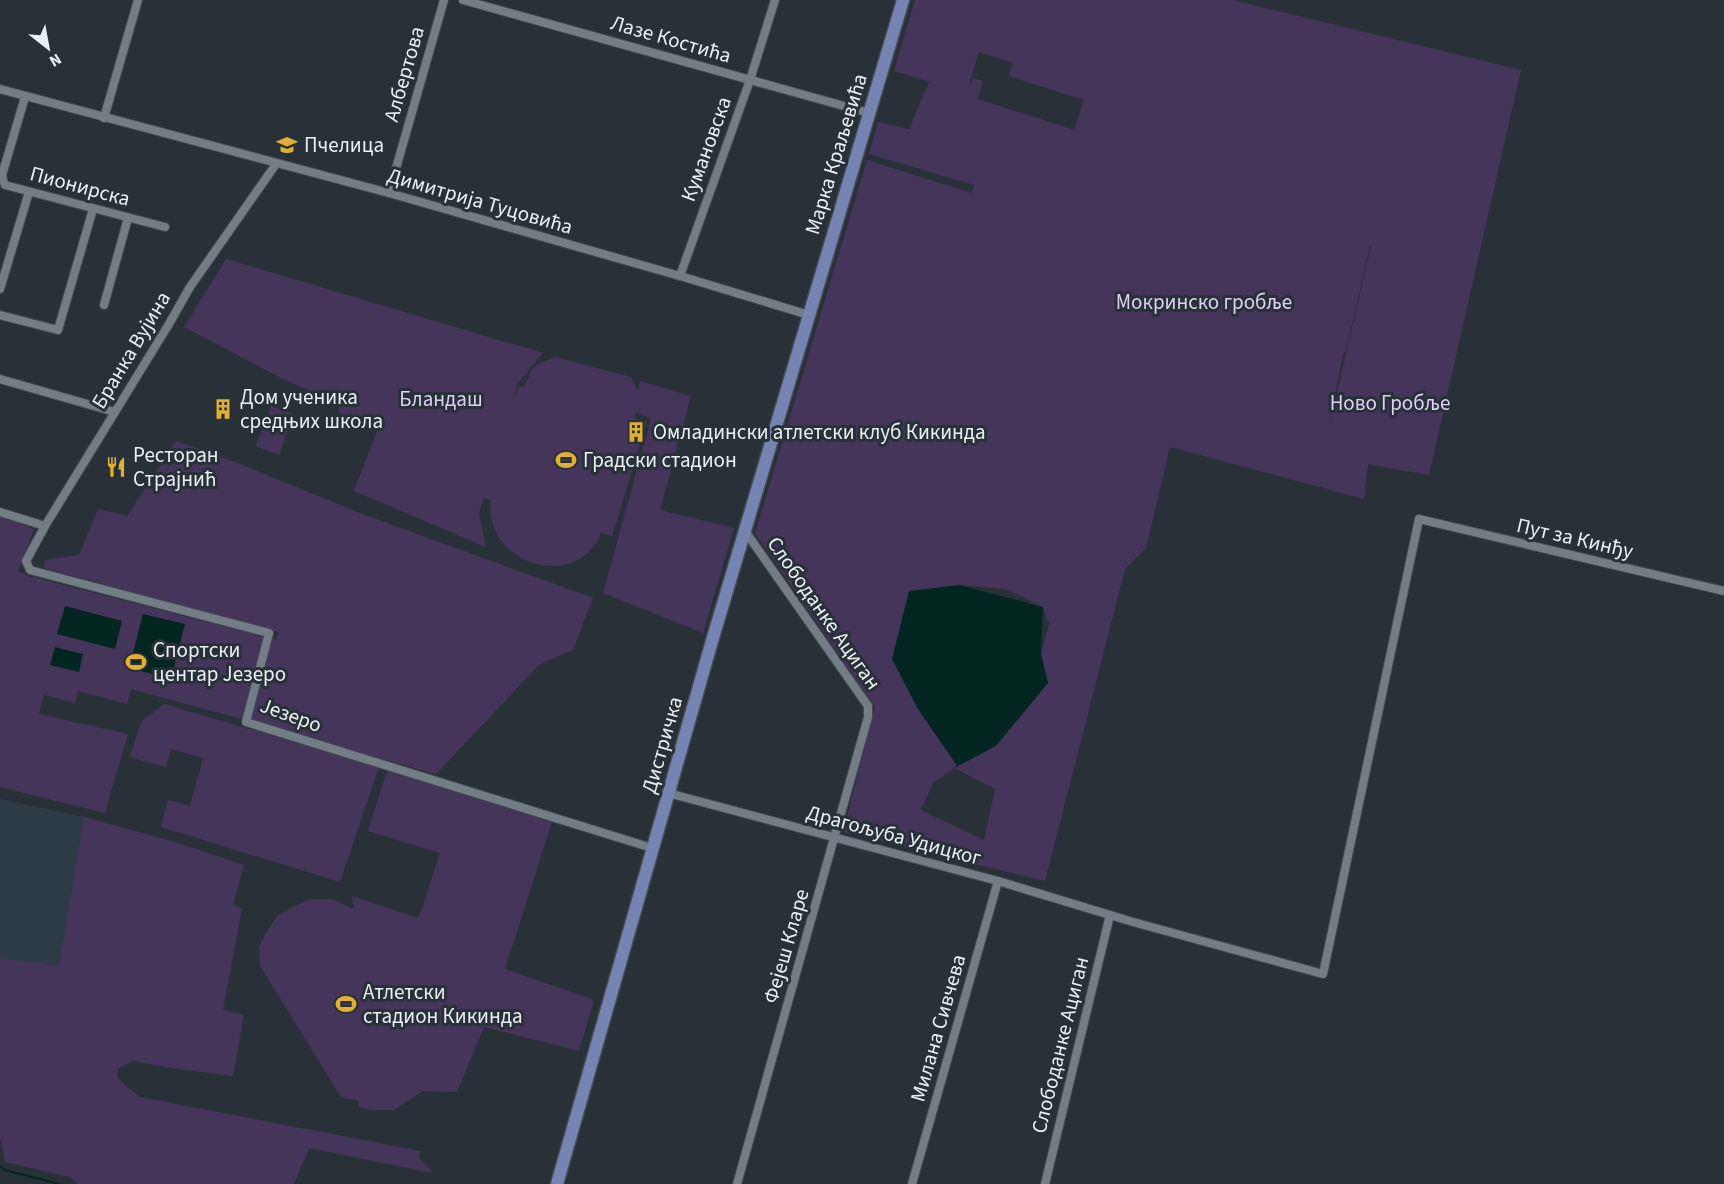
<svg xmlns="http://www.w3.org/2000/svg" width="1724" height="1184" viewBox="0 0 1724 1184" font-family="'Source Sans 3',sans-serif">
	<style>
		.built { fill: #2d3b46 }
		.green { fill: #46355b; fill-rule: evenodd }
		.water { fill: #032620 }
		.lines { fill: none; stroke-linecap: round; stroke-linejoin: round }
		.stream { stroke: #032620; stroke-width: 2 }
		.street-casing { stroke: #454c52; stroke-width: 10 }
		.primary-casing { stroke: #454c52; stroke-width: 15 }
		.street { stroke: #737d85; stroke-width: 8 }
		.primary { stroke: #7584b3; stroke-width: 12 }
		.labels { text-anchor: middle; stroke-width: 6; stroke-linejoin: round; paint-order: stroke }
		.street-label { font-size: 21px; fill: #eaeff4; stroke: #283138 }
		.poi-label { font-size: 21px; fill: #eaeff4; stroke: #283138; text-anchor: start }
		.park-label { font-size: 21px; fill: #dfcff5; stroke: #283138 }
	</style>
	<rect width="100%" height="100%" fill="#283138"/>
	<path class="built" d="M 0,799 L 84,817 L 59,967 L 0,958 Z"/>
	<g class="green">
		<path d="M 915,0 L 1233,0 L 1521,70 L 1429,475 L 1368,464 L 1364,499 L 1170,447 L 1146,548 L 1125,569 L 1045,881 L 843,832 L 875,707 L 755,533 L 867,160 L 972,193 L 974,185 L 869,154 L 878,122 L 909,129 L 929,82 L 894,71 ZM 979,52 L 1013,63 L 1009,76 L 1084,100 L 1074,130 L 978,99 L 983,81 L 974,78 L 968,88 ZM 1370,246 L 1371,246 L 1329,427 L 1343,354 L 1346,351 ZM 959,585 L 1006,589 L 1043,607 L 1049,624 L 1041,654 L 1048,683 L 955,768 L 957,766 L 918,709 L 892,659 ZM 954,768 L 995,789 L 984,840 L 921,810 L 933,783 Z"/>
		<path d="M 226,259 L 543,353 L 517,384 L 514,401 L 519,386 L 524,387 L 532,369 L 540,363 L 555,357 L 631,377 L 638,391 L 640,381 L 691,396 L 660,510 L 734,528 L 703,633 L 603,593 L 651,419 L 636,412 L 634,418 L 647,422 L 612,536 L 601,533 C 578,593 482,564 491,500 L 484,498 L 479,513 L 486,547 L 354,491 L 377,431 L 339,413 L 339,403 L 283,379 L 184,327 Z"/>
		<path d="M 271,406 L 294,414 L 279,455 L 256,446 Z"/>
		<path d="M 176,441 L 235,462 L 365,515 L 593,598 L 573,650 L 540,664 L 436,774 L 256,723 L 131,689 L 127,704 L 78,691 L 75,703 L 44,695 L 39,714 L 128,734 L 105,813 L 0,787 L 0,516 L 34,529 L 18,571 L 25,575 L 276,640 L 279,632 L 44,568 L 45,560 L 79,555 L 98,509 L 127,516 Z"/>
		<path d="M 164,704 L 379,767 L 340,882 L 161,827 L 168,800 L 190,806 L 203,758 L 171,749 L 166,767 L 129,757 L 142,721 Z"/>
		<path d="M 387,771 L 552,822 L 505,969 L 594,1000 L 579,1051 L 484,1027 L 457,1092 L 423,1091 L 394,1110 L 371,1110 L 358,1107 L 359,1101 L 341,1097 L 260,966 L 259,946 L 266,933 L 277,916 L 293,907 L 310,899 L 332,899 L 354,909 L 352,896 L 418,918 L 422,909 L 440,853 L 368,831 Z"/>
		<path d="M 84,817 L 175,842 L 244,865 L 233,904 L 242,909 L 223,1010 L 244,1015 L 233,1076 L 171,1068 L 133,1061 L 118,1069 L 117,1078 L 140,1097 L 421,1151 L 419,1158 L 433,1173 L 309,1148 L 294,1184 L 78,1184 L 70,1177 L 5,1162 L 0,1137 L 0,958 L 59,966 Z"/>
	</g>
	<g class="water">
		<path d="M 959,585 L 1043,607 L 1041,654 L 1048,683 L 996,746 L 954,768 L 957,765 L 918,709 L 892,659 L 909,591 Z"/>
		<path d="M 65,606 L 122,621 L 115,649 L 57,634 Z"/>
		<path d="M 143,614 L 185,624 L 171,679 L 129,668 Z"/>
		<path d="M 55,647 L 83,654 L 79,672 L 50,665 Z"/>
	</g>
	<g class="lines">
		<path class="stream" d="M 0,1166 L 5,1170 L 59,1184"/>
		<g class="street-casing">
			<g id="street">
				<path d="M 463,0 L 869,113"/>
				<path d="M 0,89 L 389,193 L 680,276 L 809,315"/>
				<path d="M 25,97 L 2,175 L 3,180 L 5,185 L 165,227"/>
				<path d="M 104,118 L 138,0"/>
				<path d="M 276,164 L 190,287 L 169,324 L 45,526 L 26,561 L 30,570 L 269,633 L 246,722 L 652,848"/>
				<path d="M 389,193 L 444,0"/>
				<path d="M 680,276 L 750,80 L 775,0"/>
				<path d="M 0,289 L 29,192"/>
				<path d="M 104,305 L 128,218"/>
				<path d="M 0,315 L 58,330 L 93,209"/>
				<path d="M 0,379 L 115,412"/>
				<path d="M 0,512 L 45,526"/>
				<path d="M 668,793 L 998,881 L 1133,922 L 1323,974 L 1419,519 L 1724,591"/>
				<path d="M 737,1184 L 868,717 L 868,706 L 745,531"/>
				<path d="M 912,1184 L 998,881"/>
				<path d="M 1045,1184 L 1110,915"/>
			</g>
		</g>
		<g class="primary-casing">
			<path id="primary" d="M 557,1184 L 712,641 L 903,0"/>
		</g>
		<use href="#street" class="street"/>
		<use href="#primary" class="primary"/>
	</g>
	<defs>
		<g id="school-bare" transform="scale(1.62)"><path d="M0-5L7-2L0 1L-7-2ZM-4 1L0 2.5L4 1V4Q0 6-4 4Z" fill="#e1af34" stroke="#283138" stroke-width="2.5" paint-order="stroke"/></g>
		<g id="building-bare" transform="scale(1.62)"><path d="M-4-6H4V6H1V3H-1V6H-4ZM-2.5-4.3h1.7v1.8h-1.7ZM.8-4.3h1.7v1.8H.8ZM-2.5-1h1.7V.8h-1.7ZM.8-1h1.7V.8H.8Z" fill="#e1af34" stroke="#283138" stroke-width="2.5" paint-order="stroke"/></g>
		<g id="stadium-bare" transform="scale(1.62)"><path d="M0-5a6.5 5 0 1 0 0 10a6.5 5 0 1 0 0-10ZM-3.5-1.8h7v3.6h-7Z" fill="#e1af34" stroke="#283138" stroke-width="2.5" paint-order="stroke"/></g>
		<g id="restaurant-bare" transform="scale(1.62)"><path d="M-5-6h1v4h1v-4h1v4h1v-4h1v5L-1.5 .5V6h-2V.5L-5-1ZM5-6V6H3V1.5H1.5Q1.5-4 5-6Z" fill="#e1af34" stroke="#283138" stroke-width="2.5" paint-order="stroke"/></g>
	</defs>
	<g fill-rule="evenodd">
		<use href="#school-bare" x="287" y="145"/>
		<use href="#building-bare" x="223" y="409"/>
		<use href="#building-bare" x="636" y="432"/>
		<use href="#stadium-bare" x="566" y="460"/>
		<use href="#restaurant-bare" x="116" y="467"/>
		<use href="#stadium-bare" x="136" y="662"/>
		<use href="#stadium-bare" x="346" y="1004"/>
	</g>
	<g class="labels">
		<g class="street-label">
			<text transform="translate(671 39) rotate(16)" y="7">Лазе Костића</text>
			<text transform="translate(404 74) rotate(-74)" y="7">Албертова</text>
			<text transform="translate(706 149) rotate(-70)" y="7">Кумановска</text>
			<text transform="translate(836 154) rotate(-73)" y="7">Марка Краљевића</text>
			<text transform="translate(80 186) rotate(15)" y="7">Пионирска</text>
			<text transform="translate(480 201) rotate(16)" y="7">Димитрија Туцовића</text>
			<text transform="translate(131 350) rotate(-59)" y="7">Бранка Вујина</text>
			<text transform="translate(1575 538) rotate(13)" y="7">Пут за Кинђу</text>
			<text transform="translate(824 613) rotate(55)" y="7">Слободанке Ациган</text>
			<text transform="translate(291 715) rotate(20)" y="7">Језеро</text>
			<text transform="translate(662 745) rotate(-74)" y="7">Дистричка</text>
			<text transform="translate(894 835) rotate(15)" y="7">Драгољуба Удицког</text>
			<text transform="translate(786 946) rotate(-74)" y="7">Фејеш Кларе</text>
			<text transform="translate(938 1028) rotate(-74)" y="7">Милана Сивчева</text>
			<text transform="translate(1060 1045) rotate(-76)" y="7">Слободанке Ациган</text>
		</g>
		<g class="poi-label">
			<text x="304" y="152">Пчелица</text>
			<text x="240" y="404">Дом ученика<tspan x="240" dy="24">средњих школа</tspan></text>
			<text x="653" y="439">Омладински атлетски клуб Кикинда</text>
			<text x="133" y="462">Ресторан<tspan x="133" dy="24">Страјнић</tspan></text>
			<text x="583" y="467">Градски стадион</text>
			<text x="153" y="657">Спортски<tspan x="153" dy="24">центар Језеро</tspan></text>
			<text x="363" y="999">Атлетски<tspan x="363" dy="24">стадион Кикинда</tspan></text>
		</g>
		<g class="park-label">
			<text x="1204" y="309">Мокринско гробље</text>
			<text x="441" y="406">Бландаш</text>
			<text x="1390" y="410">Ново Гробље</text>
		</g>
	</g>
	<g transform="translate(48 48) rotate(149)" stroke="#283138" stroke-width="4.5" paint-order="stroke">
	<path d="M0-4.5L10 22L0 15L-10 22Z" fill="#eaeff4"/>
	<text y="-9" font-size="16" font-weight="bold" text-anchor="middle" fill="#eaeff4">N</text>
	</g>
</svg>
